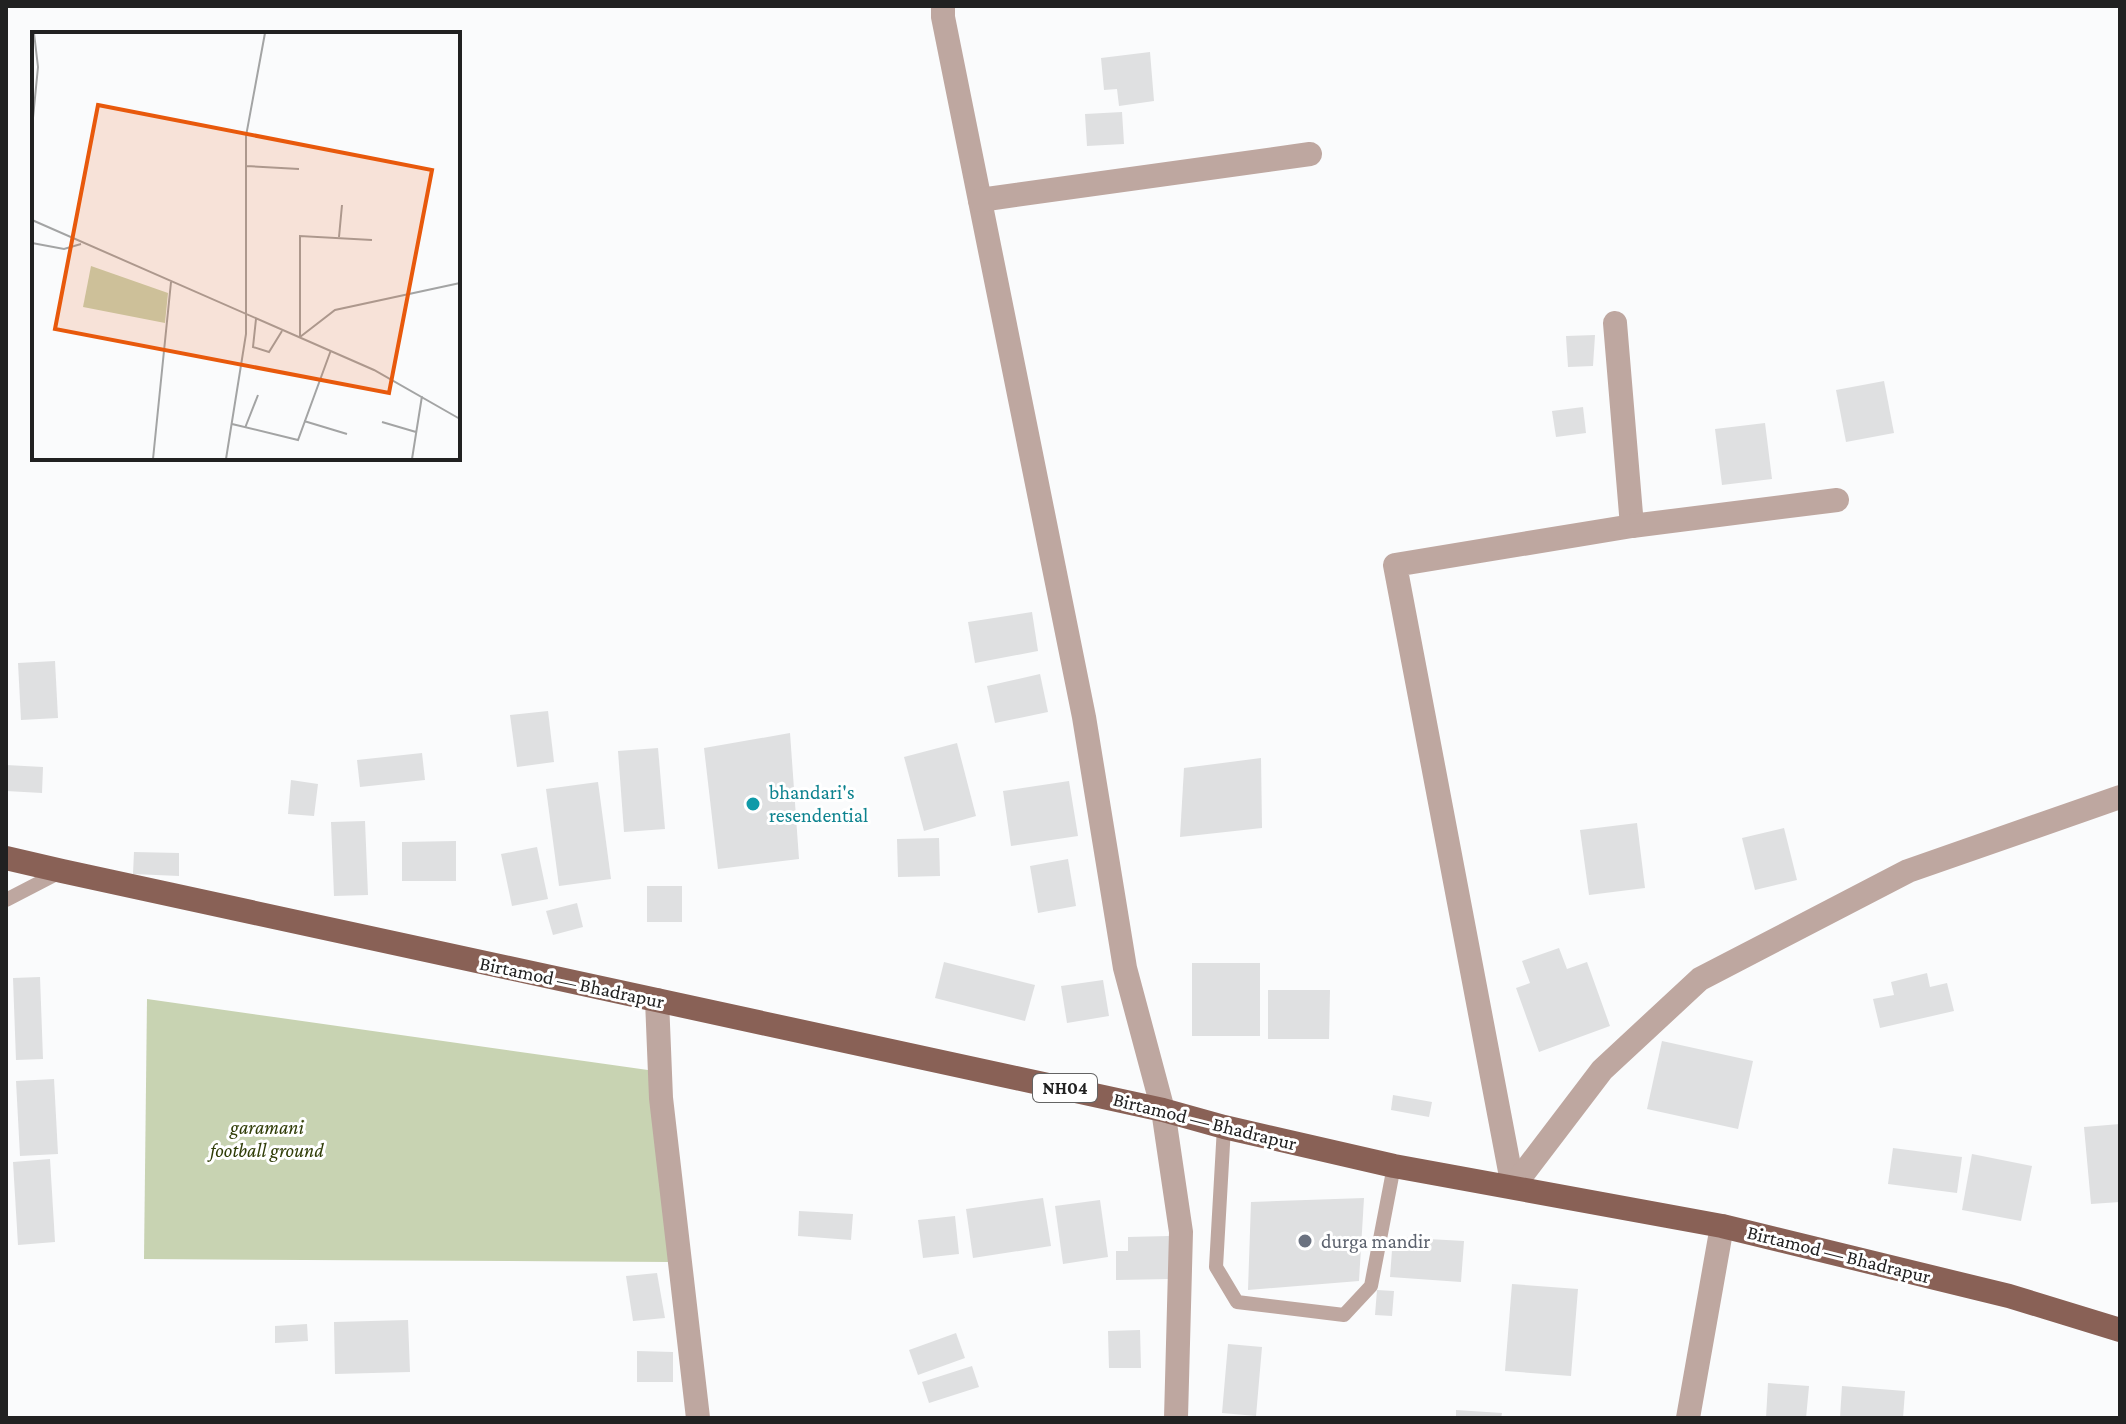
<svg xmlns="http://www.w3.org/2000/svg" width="2126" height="1424" viewBox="0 0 2126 1424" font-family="'Crimson Pro',serif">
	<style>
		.green { fill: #c8d3b2 }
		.building { fill: #dfe0e1 }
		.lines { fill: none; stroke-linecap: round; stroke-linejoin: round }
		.service { stroke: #bea7a0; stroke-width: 14 }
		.minor { stroke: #bea7a0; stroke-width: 24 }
		.primary { stroke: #896156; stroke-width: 24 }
		.culture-dot { fill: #0f9aa8; stroke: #fff; stroke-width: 3 }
		.worship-dot { fill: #6b7280; stroke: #fff; stroke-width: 3 }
		.labels { text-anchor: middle; stroke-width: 6; stroke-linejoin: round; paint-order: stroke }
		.shield { fill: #fff; stroke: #646464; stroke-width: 2 }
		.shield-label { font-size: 18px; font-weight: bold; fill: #212121 }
		.culture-label { font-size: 20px; fill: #0d838f; stroke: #fff; text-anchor: start }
		.street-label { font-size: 20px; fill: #212121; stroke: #fff }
		.park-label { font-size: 20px; font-style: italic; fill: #2f3c06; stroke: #fff }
		.worship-label { font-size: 20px; fill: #5b616d; stroke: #fff; text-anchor: start }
		.inset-road { fill: none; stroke: #a3a4a4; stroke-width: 2 }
		.view { fill: #e8590c; fill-opacity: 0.15; stroke: #e8590c; stroke-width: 4 }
		.inset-edge { fill: none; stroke: #212121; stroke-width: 4 }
	</style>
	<rect width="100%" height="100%" fill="#fafbfc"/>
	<path class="green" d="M 147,999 L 655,1071 L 669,1262 L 144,1259 Z"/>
	<g class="building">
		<path d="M 1150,52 L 1154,101 L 1119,106 L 1117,89 L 1104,90 L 1101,58 Z"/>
		<path d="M 1122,112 L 1124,144 L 1087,146 L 1085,114 Z"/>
		<path d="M 1595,335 L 1593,366 L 1568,367 L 1566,336 Z"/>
		<path d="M 1884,381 L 1894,433 L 1846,442 L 1836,390 Z"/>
		<path d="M 1583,407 L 1586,433 L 1556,437 L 1552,411 Z"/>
		<path d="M 1765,423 L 1772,479 L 1722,485 L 1715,429 Z"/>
		<path d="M 1032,612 L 1038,651 L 975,663 L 968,622 Z"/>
		<path d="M 55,661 L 58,718 L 21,720 L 18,663 Z"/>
		<path d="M 1040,674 L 1048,712 L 995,723 L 987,686 Z"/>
		<path d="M 548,711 L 554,762 L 517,767 L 510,715 Z"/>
		<path d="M 790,733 L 799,859 L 718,869 L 704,748 Z"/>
		<path d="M 957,743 L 976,816 L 924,831 L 904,757 Z"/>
		<path d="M 658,748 L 665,829 L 624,832 L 618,751 Z"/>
		<path d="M 422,753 L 425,780 L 360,787 L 357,760 Z"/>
		<path d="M 1261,758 L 1262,828 L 1180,837 L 1184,768 Z"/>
		<path d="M 6,765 L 43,767 L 42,793 L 6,791 Z"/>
		<path d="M 291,780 L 318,784 L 314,816 L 288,814 Z"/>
		<path d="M 1069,781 L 1078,836 L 1011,846 L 1003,791 Z"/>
		<path d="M 598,782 L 611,879 L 559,886 L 546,789 Z"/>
		<path d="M 365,821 L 368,895 L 334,896 L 331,822 Z"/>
		<path d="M 1637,823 L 1645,888 L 1589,895 L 1580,830 Z"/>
		<path d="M 1784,828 L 1797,880 L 1755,890 L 1742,838 Z"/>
		<path d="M 939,838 L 940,876 L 898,877 L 897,839 Z"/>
		<path d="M 456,841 L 456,881 L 402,881 L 402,842 Z"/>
		<path d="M 537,847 L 548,899 L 512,906 L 501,854 Z"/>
		<path d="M 134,852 L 179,853 L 179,876 L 133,874 Z"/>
		<path d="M 1068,859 L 1076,906 L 1038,913 L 1030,866 Z"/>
		<rect x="647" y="886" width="35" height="36"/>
		<path d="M 577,903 L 583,927 L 553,935 L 546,911 Z"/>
		<path d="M 1559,948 L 1567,969 L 1587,962 L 1610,1026 L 1539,1052 L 1516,988 L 1530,983 L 1522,961 Z"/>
		<path d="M 944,962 L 1035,985 L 1025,1021 L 935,998 Z"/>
		<rect x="1192" y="963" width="68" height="73"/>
		<path d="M 1927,973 L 1930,987 L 1947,983 L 1954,1011 L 1880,1028 L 1873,999 L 1894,995 L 1891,982 Z"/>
		<path d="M 40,977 L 43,1059 L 16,1060 L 13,978 Z"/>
		<path d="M 1103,980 L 1109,1016 L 1067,1023 L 1061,986 Z"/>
		<path d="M 1268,990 L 1330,990 L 1329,1039 L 1268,1039 Z"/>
		<path d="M 1662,1041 L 1753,1061 L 1738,1129 L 1647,1109 Z"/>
		<path d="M 54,1079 L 58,1154 L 20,1156 L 16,1081 Z"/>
		<path d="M 1393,1095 L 1432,1102 L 1429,1117 L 1391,1110 Z"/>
		<path d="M 2120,1124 L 2120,1202 L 2091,1204 L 2084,1127 Z"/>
		<path d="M 1893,1148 L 1962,1157 L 1957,1193 L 1888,1184 Z"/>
		<path d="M 1972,1154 L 2032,1166 L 2021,1221 L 1962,1210 Z"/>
		<path d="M 50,1159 L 55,1242 L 18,1245 L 13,1162 Z"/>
		<path d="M 1043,1198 L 1051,1246 L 973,1258 L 966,1209 Z"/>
		<path d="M 1364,1198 L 1359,1281 L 1248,1290 L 1251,1202 Z"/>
		<path d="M 1100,1200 L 1108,1257 L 1063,1264 L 1055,1206 Z"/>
		<path d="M 799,1211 L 853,1214 L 851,1240 L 798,1236 Z"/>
		<path d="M 955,1216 L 959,1254 L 923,1258 L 918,1220 Z"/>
		<path d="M 1169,1236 L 1169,1279 L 1116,1280 L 1116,1251 L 1128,1251 L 1128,1237 Z"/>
		<path d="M 1393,1237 L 1464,1241 L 1461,1282 L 1390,1277 Z"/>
		<path d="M 657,1273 L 665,1318 L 633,1321 L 626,1276 Z"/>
		<path d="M 1512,1284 L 1578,1289 L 1571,1376 L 1505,1371 Z"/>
		<path d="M 1377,1290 L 1394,1291 L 1392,1316 L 1375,1315 Z"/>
		<path d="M 408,1320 L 410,1372 L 335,1374 L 334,1322 Z"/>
		<path d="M 307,1324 L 308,1341 L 275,1343 L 275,1326 Z"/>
		<path d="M 1140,1330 L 1141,1368 L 1109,1368 L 1108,1331 Z"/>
		<path d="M 956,1333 L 965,1358 L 918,1375 L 909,1350 Z"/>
		<path d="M 1228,1344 L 1262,1347 L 1256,1416 L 1222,1413 Z"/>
		<path d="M 637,1351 L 673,1352 L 673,1382 L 637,1382 Z"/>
		<path d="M 972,1366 L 979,1387 L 929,1403 L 922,1382 Z"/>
		<path d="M 1768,1383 L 1809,1386 L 1806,1418 L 1766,1418 Z"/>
		<path d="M 1842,1386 L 1905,1391 L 1903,1418 L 1840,1418 Z"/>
		<path d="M 1456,1410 L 1502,1413 L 1501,1418 L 1456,1418 Z"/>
	</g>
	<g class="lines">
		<g class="service">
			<path d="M 6,900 L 62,871"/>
			<path d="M 1224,1127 L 1216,1267 L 1237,1302 L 1344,1315 L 1371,1286 L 1394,1166"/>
		</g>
		<g class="minor">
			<path d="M 943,6 L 943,17 L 1084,717 L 1125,968 L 1163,1110 L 1181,1232 L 1176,1418"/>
			<path d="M 980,200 L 1310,154"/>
			<path d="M 1615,323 L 1632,526"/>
			<path d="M 657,1000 L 661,1098 L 698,1418"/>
			<path d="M 1513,1187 L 1395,565 L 1632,526 L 1837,500"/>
			<path d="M 1513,1187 L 1602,1070 L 1700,979 L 1908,871 L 2120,797"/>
			<path d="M 1688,1418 L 1722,1226"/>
		</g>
		<path class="primary" d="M 6,858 L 62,871 L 1163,1110 L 1224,1127 L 1394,1166 L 1722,1226 L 2009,1296 L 2120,1330"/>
	</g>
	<circle class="culture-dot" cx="753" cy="804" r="8"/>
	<circle class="worship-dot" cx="1305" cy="1241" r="8"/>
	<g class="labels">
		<rect class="shield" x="1033" y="1074" width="64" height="28" rx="6"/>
		<g class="shield-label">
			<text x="1065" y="1094">NH04</text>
		</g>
		<g class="culture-label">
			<text x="769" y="799">bhandari's<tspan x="769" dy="23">resendential</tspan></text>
		</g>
		<g class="street-label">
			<text transform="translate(572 982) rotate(12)" y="7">Birtamod — Bhadrapur</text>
			<text transform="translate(1205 1121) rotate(14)" y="7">Birtamod — Bhadrapur</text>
			<text transform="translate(1839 1254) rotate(14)" y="7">Birtamod — Bhadrapur</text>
		</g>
		<g class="park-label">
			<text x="267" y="1134">garamani<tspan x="267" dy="23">football ground</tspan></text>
		</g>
		<g class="worship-label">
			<text x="1321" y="1248">durga mandir</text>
		</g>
	</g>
	<g transform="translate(32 32)">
		<rect width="428" height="428" fill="#fafbfc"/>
		<path d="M 59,234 L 136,261 L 133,291 L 51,275 Z" fill="#c8d3b2"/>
		<path class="inset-road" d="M 0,96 L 6,35 L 2,1M 214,134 L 267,137M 0,188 L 342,338 L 428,387M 307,205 L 310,173M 0,211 L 32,217 L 49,212M 224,287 L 221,315 L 237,320 L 250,299M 268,305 L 303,278 L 428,251M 268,305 L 268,204 L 340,208M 272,389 L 315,402M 350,390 L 384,400M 200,392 L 266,408 L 299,318M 213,396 L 226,363M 121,427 L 139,250M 194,427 L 214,302 L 214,104 L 233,1M 380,427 L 390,364"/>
		<path class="view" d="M 66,73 L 400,138 L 357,361 L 23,297 Z"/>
		<rect width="428" height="428" class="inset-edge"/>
	</g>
	<rect width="2126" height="1424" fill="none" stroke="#212121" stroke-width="16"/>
</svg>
